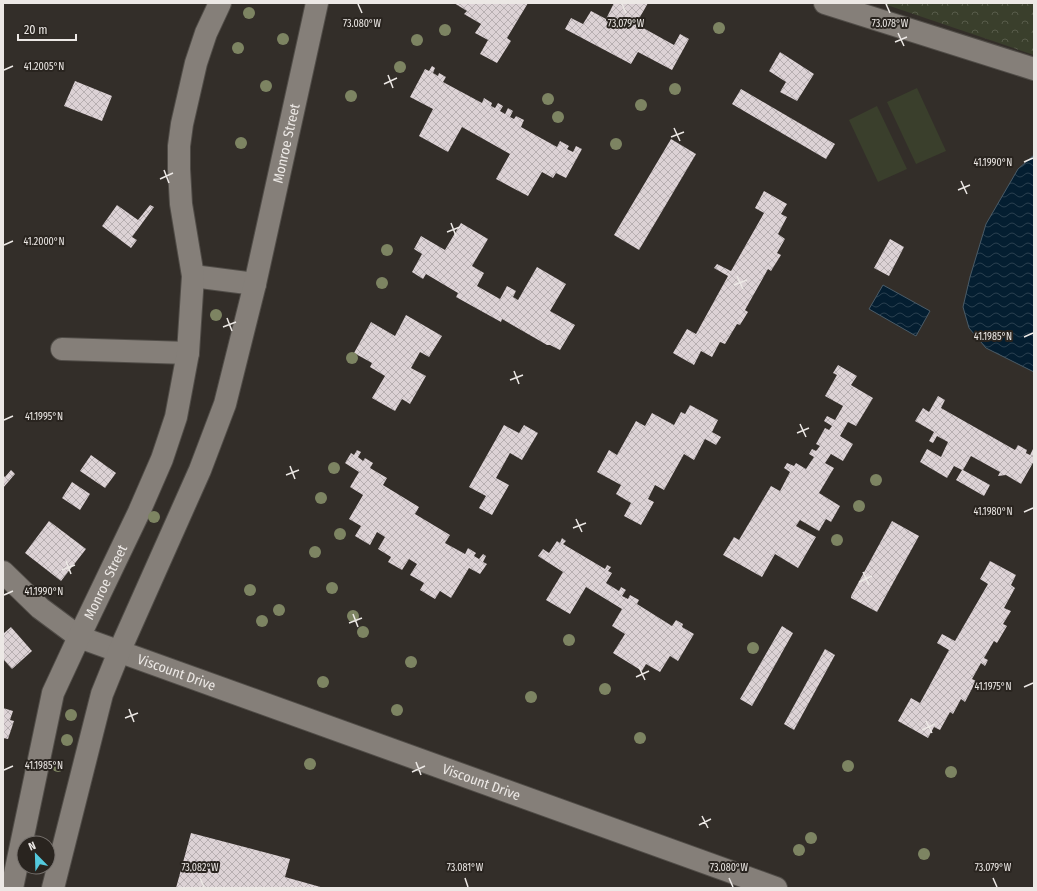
<svg xmlns="http://www.w3.org/2000/svg" width="1037" height="891" viewBox="0 0 1037 891" font-family="'Fira Sans Condensed',sans-serif">
	<style>
		.park { fill: url(#park-crowns) }
		.pitch { fill: #3a3f2c }
		.water { fill: url(#water-waves); stroke: #4a5b67 }
		.building { fill: url(#building-cross-hatch) }
		.lines { fill: none; stroke-linecap: round; stroke-linejoin: round }
		.minor-casing { stroke: #514d48; stroke-width: 24 }
		.minor { stroke: #857f79; stroke-width: 22 }
		.tree { fill: #7d8462 }
		.ticks { fill: none; stroke: #ece8e5; stroke-width: 1.5 }
		.labels { text-anchor: middle; stroke-width: 4; stroke-linejoin: round; paint-order: stroke }
		.street-label { font-size: 14px; fill: #ece8e5; stroke: #29241f }
		.ticks-label { font-size: 10px; text-anchor: middle; fill: #ece8e5; stroke: #29241f; stroke-width: 4; stroke-linejoin: round; paint-order: stroke }
	</style>
	<defs>
		<pattern id="park-crowns" width="20" height="18" patternUnits="userSpaceOnUse"><rect width="20" height="18" fill="#3a3f2c"/><path d="M2 6a3 3 0 1 1 6 0M12 15a3 3 0 1 1 6 0" fill="none" stroke="#575b4a"/></pattern>
		<pattern id="water-waves" width="16" height="10" patternUnits="userSpaceOnUse"><rect width="16" height="10" fill="#041e31"/><path d="M0 5q4-4 8 0t8 0" fill="none" stroke="#293f4f"/></pattern>
		<pattern id="building-cross-hatch" width="8" height="8" patternUnits="userSpaceOnUse"><rect width="8" height="8" fill="#dcd2d5"/><path d="M0 0l8 8M0 8l8-8" fill="none" stroke="#b7afb1"/></pattern>
	</defs>
	<rect width="100%" height="100%" fill="#332e29"/>
	<path class="park" d="M 881,3 L 1034,3 L 1034,55 Z"/>
	<g class="pitch">
		<path d="M 917,88 L 946,151 L 916,164 L 887,102 Z"/>
		<path d="M 877,106 L 907,169 L 878,182 L 849,120 Z"/>
	</g>
	<g class="water">
		<path d="M 1034,155 L 1034,372 L 986,348 L 969,328 L 963,307 L 970,277 L 986,224 L 1018,169 Z"/>
		<path d="M 883,285 L 930,311 L 916,336 L 869,309 Z"/>
	</g>
	<g class="building">
		<path d="M 454,3 L 528,3 L 507,38 L 511,41 L 497,63 L 480,54 L 488,40 L 475,33 L 481,24 L 464,14 L 467,11 Z"/>
		<path d="M 614,3 L 648,3 L 636,24 L 674,45 L 680,34 L 689,39 L 672,70 L 638,52 L 631,64 L 565,29 L 571,18 L 583,24 L 591,11 L 606,19 Z"/>
		<path d="M 780,52 L 814,74 L 797,101 L 780,92 L 786,82 L 769,71 Z"/>
		<path d="M 432,66 L 435,68 L 433,73 L 438,76 L 439,73 L 446,77 L 443,82 L 482,103 L 484,98 L 492,103 L 491,106 L 495,108 L 498,103 L 503,106 L 500,111 L 505,114 L 508,108 L 513,111 L 510,117 L 514,119 L 516,116 L 524,120 L 521,127 L 557,147 L 560,141 L 569,146 L 567,149 L 573,152 L 576,146 L 582,149 L 566,178 L 556,173 L 553,178 L 542,172 L 528,196 L 496,179 L 510,154 L 462,127 L 448,152 L 419,136 L 433,109 L 410,97 L 425,69 L 429,71 Z"/>
		<path d="M 75,81 L 112,96 L 102,121 L 64,106 Z"/>
		<path d="M 741,89 L 835,144 L 826,159 L 732,104 Z"/>
		<path d="M 671,139 L 696,154 L 639,250 L 614,235 Z"/>
		<path d="M 764,191 L 787,204 L 781,214 L 787,217 L 778,234 L 785,239 L 777,253 L 781,255 L 771,271 L 768,269 L 745,310 L 748,312 L 740,325 L 737,324 L 725,344 L 720,342 L 712,357 L 701,351 L 694,365 L 673,353 L 687,329 L 696,334 L 728,276 L 714,268 L 717,264 L 731,271 L 764,213 L 755,208 Z"/>
		<path d="M 117,205 L 138,220 L 150,205 L 154,207 L 132,237 L 137,240 L 131,248 L 102,226 Z"/>
		<path d="M 461,223 L 488,239 L 472,266 L 484,273 L 477,286 L 500,299 L 507,286 L 516,291 L 513,297 L 518,300 L 537,267 L 566,284 L 550,311 L 575,325 L 560,350 L 550,345 L 547,345 L 502,319 L 501,322 L 456,297 L 458,293 L 426,274 L 423,279 L 412,272 L 422,254 L 414,249 L 421,236 L 445,250 Z"/>
		<path d="M 890,239 L 904,247 L 889,276 L 874,268 Z"/>
		<path d="M 406,315 L 442,336 L 429,357 L 420,352 L 411,368 L 426,376 L 410,404 L 402,399 L 395,411 L 372,398 L 385,376 L 370,367 L 372,363 L 354,353 L 371,322 L 395,336 Z"/>
		<path d="M 838,365 L 857,376 L 851,385 L 873,398 L 856,426 L 848,422 L 840,436 L 853,444 L 843,461 L 831,454 L 825,463 L 834,468 L 819,493 L 840,506 L 831,522 L 826,519 L 819,531 L 800,520 L 796,526 L 816,537 L 798,568 L 775,554 L 762,577 L 723,555 L 734,537 L 739,540 L 771,486 L 780,491 L 790,472 L 784,468 L 787,463 L 794,466 L 796,463 L 806,469 L 814,457 L 809,454 L 812,449 L 816,451 L 820,446 L 816,444 L 825,428 L 829,430 L 832,426 L 824,421 L 827,416 L 835,420 L 843,406 L 825,396 L 837,375 L 833,373 Z"/>
		<path d="M 938,396 L 945,400 L 941,408 L 1015,450 L 1018,445 L 1027,450 L 1026,453 L 1030,455 L 1033,449 L 1034,450 L 1034,461 L 1021,484 L 1006,475 L 998,476 L 1000,472 L 971,456 L 963,470 L 990,485 L 984,496 L 956,480 L 962,470 L 954,466 L 947,478 L 920,462 L 927,449 L 941,457 L 948,442 L 937,436 L 933,443 L 929,441 L 934,432 L 915,421 L 923,408 L 929,412 Z"/>
		<path d="M 690,405 L 718,420 L 712,432 L 721,437 L 716,445 L 705,439 L 694,460 L 684,454 L 664,490 L 655,485 L 648,499 L 654,502 L 641,525 L 624,516 L 631,503 L 616,494 L 621,485 L 597,472 L 609,450 L 617,455 L 636,421 L 645,426 L 652,413 L 674,425 L 681,412 L 685,414 Z"/>
		<path d="M 504,425 L 519,433 L 524,425 L 538,433 L 522,460 L 510,453 L 496,478 L 509,485 L 492,515 L 479,508 L 486,496 L 469,487 Z"/>
		<path d="M 357,450 L 361,452 L 358,457 L 363,461 L 365,458 L 373,463 L 370,468 L 387,478 L 383,485 L 419,507 L 415,514 L 450,535 L 445,543 L 465,554 L 468,548 L 476,553 L 474,556 L 479,559 L 483,554 L 486,556 L 483,562 L 487,564 L 480,574 L 469,568 L 451,598 L 440,591 L 435,599 L 420,590 L 424,583 L 410,575 L 417,564 L 409,559 L 402,570 L 388,562 L 391,557 L 378,549 L 385,537 L 377,532 L 370,545 L 355,536 L 361,526 L 349,519 L 363,495 L 350,487 L 359,472 L 345,463 L 351,453 L 354,455 Z"/>
		<path d="M 91,455 L 116,473 L 105,488 L 80,471 Z"/>
		<path d="M 11,470 L 15,474 L 3,488 L 3,475 L 5,477 Z"/>
		<path d="M 72,482 L 90,494 L 80,510 L 62,498 Z"/>
		<path d="M 49,521 L 86,549 L 61,581 L 25,553 Z"/>
		<path d="M 892,521 L 919,536 L 877,612 L 851,598 L 851,596 Z"/>
		<path d="M 562,538 L 566,541 L 563,544 L 605,569 L 607,565 L 611,567 L 608,571 L 612,573 L 606,583 L 619,591 L 621,587 L 626,590 L 622,596 L 628,599 L 630,595 L 639,600 L 637,604 L 672,626 L 676,620 L 683,624 L 682,627 L 694,634 L 678,661 L 670,656 L 660,672 L 646,664 L 642,671 L 613,653 L 625,634 L 612,626 L 622,609 L 586,587 L 570,614 L 546,600 L 563,572 L 538,556 L 543,549 L 549,553 L 557,541 L 560,543 Z"/>
		<path d="M 990,561 L 1016,575 L 1011,585 L 1015,588 L 1004,608 L 1011,611 L 1003,624 L 1007,626 L 997,643 L 994,641 L 984,658 L 988,660 L 985,666 L 981,663 L 972,679 L 976,681 L 965,702 L 961,699 L 953,714 L 950,712 L 940,730 L 934,727 L 928,738 L 898,721 L 911,698 L 920,703 L 949,650 L 937,643 L 942,634 L 955,641 L 988,584 L 980,579 Z"/>
		<path d="M 782,626 L 793,633 L 752,706 L 740,699 Z"/>
		<path d="M 11,627 L 32,651 L 12,669 L 3,659 L 3,634 Z"/>
		<path d="M 825,649 L 835,655 L 794,730 L 784,724 Z"/>
		<path d="M 3,708 L 13,711 L 10,720 L 14,721 L 8,739 L 3,738 Z"/>
		<path d="M 191,833 L 290,859 L 285,877 L 324,888 L 176,888 Z"/>
	</g>
	<g class="lines">
		<g class="minor-casing">
			<g id="minor">
				<path d="M 825,3 L 1034,69"/>
				<path d="M 193,276 L 255,284"/>
				<path d="M 62,349 L 188,353"/>
				<path id="s1" d="M 3,572 L 40,608 L 79,637 L 776,888"/>
				<path id="s2" d="M 12,888 L 53,693 L 79,637 L 139,512 L 162,459 L 176,417 L 188,353 L 193,276 L 181,204 L 179,169 L 179,146 L 182,124 L 196,63 L 206,33 L 220,3"/>
				<path id="s3" d="M 53,888 L 102,694 L 119,652 L 200,470 L 225,404 L 255,284 L 317,3"/>
			</g>
		</g>
		<use href="#minor" class="minor"/>
	</g>
	<g class="tree">
		<circle cx="249" cy="13" r="6"/>
		<circle cx="719" cy="28" r="6"/>
		<circle cx="445" cy="30" r="6"/>
		<circle cx="283" cy="39" r="6"/>
		<circle cx="417" cy="40" r="6"/>
		<circle cx="238" cy="48" r="6"/>
		<circle cx="400" cy="67" r="6"/>
		<circle cx="266" cy="86" r="6"/>
		<circle cx="675" cy="89" r="6"/>
		<circle cx="351" cy="96" r="6"/>
		<circle cx="548" cy="99" r="6"/>
		<circle cx="641" cy="105" r="6"/>
		<circle cx="558" cy="117" r="6"/>
		<circle cx="241" cy="143" r="6"/>
		<circle cx="616" cy="144" r="6"/>
		<circle cx="387" cy="250" r="6"/>
		<circle cx="382" cy="283" r="6"/>
		<circle cx="216" cy="315" r="6"/>
		<circle cx="352" cy="358" r="6"/>
		<circle cx="334" cy="468" r="6"/>
		<circle cx="876" cy="480" r="6"/>
		<circle cx="321" cy="498" r="6"/>
		<circle cx="859" cy="506" r="6"/>
		<circle cx="154" cy="517" r="6"/>
		<circle cx="340" cy="534" r="6"/>
		<circle cx="837" cy="540" r="6"/>
		<circle cx="315" cy="552" r="6"/>
		<circle cx="332" cy="588" r="6"/>
		<circle cx="250" cy="590" r="6"/>
		<circle cx="279" cy="610" r="6"/>
		<circle cx="353" cy="616" r="6"/>
		<circle cx="262" cy="621" r="6"/>
		<circle cx="363" cy="632" r="6"/>
		<circle cx="569" cy="640" r="6"/>
		<circle cx="753" cy="648" r="6"/>
		<circle cx="411" cy="662" r="6"/>
		<circle cx="323" cy="682" r="6"/>
		<circle cx="605" cy="689" r="6"/>
		<circle cx="531" cy="697" r="6"/>
		<circle cx="397" cy="710" r="6"/>
		<circle cx="71" cy="715" r="6"/>
		<circle cx="640" cy="738" r="6"/>
		<circle cx="67" cy="740" r="6"/>
		<circle cx="310" cy="764" r="6"/>
		<circle cx="58" cy="766" r="6"/>
		<circle cx="848" cy="766" r="6"/>
		<circle cx="951" cy="772" r="6"/>
		<circle cx="811" cy="838" r="6"/>
		<circle cx="799" cy="850" r="6"/>
		<circle cx="924" cy="854" r="6"/>
	</g>
	<path class="ticks" d="M 358,4 L 362,13M 622,4 L 626,13M 886,4 L 890,13M 898,33 L 904,46M 895,42 L 907,37M 4,70 L 13,66M 388,75 L 393,88M 384,84 L 397,78M 674,128 L 680,141M 671,137 L 684,132M 1024,162 L 1033,158M 164,170 L 169,183M 160,179 L 173,173M 961,181 L 967,194M 958,190 L 970,185M 451,223 L 456,236M 447,232 L 460,227M 4,245 L 13,241M 737,276 L 743,289M 734,285 L 747,280M 227,318 L 232,331M 223,327 L 236,322M 1024,337 L 1033,333M 514,371 L 519,384M 510,380 L 523,375M 4,420 L 13,416M 800,424 L 806,437M 797,433 L 809,428M 290,466 L 295,479M 286,475 L 299,470M 1024,512 L 1033,508M 576,519 L 582,532M 573,528 L 586,523M 66,561 L 71,574M 62,570 L 75,565M 863,572 L 869,585M 859,582 L 872,576M 4,595 L 13,591M 353,614 L 358,627M 349,623 L 362,618M 639,667 L 645,680M 636,677 L 649,671M 1024,687 L 1033,683M 129,709 L 134,722M 125,718 L 138,713M 926,721 L 932,733M 922,730 L 935,724M 416,762 L 421,775M 4,770 L 13,766M 412,772 L 425,766M 702,816 L 708,828M 699,825 L 711,819M 200,878 L 204,887M 465,878 L 468,887M 729,878 L 733,887M 993,878 L 997,887"/>
	<g class="labels">
		<g class="street-label">
			<text dy="5" stroke="none"><textPath href="#s3" startOffset="783">Monroe Street</textPath></text>
			<text dy="5" stroke="none"><textPath href="#s2" startOffset="322">Monroe Street</textPath></text>
			<text dy="5" stroke="none"><textPath href="#s1" startOffset="204">Viscount Drive</textPath></text>
			<text dy="5" stroke="none"><textPath href="#s1" startOffset="528">Viscount Drive</textPath></text>
		</g>
	</g>
	<g class="ticks-label">
		<text x="362" y="27">73.080°W</text>
		<text x="626" y="27">73.079°W</text>
		<text x="890" y="27">73.078°W</text>
		<text x="44" y="70">41.2005°N</text>
		<text x="993" y="166">41.1990°N</text>
		<text x="44" y="245">41.2000°N</text>
		<text x="993" y="340">41.1985°N</text>
		<text x="44" y="420">41.1995°N</text>
		<text x="993" y="515">41.1980°N</text>
		<text x="44" y="595">41.1990°N</text>
		<text x="993" y="690">41.1975°N</text>
		<text x="44" y="769">41.1985°N</text>
		<text x="200" y="871">73.082°W</text>
		<text x="465" y="871">73.081°W</text>
		<text x="729" y="871">73.080°W</text>
		<text x="993" y="871">73.079°W</text>
	</g>
	<rect width="1037" height="891" fill="none" stroke="#ece8e5" stroke-width="8"/>
	<g transform="translate(36 855) rotate(337)"><circle r="19" fill="#29241f" stroke="#77726e"/>
	<path d="M0-3L7 15L0 10L-7 15Z" fill="#54cade"/>
	<text y="-6" font-size="11" font-weight="bold" text-anchor="middle" fill="#ece8e5">N</text>
	</g>
	<path d="M18 34v6h58v-6" fill="none" stroke="#ece8e5" stroke-width="2"/>
	<text x="24" y="34" font-size="12" fill="#ece8e5" stroke="#29241f" stroke-width="3" paint-order="stroke">20 m</text>
</svg>
